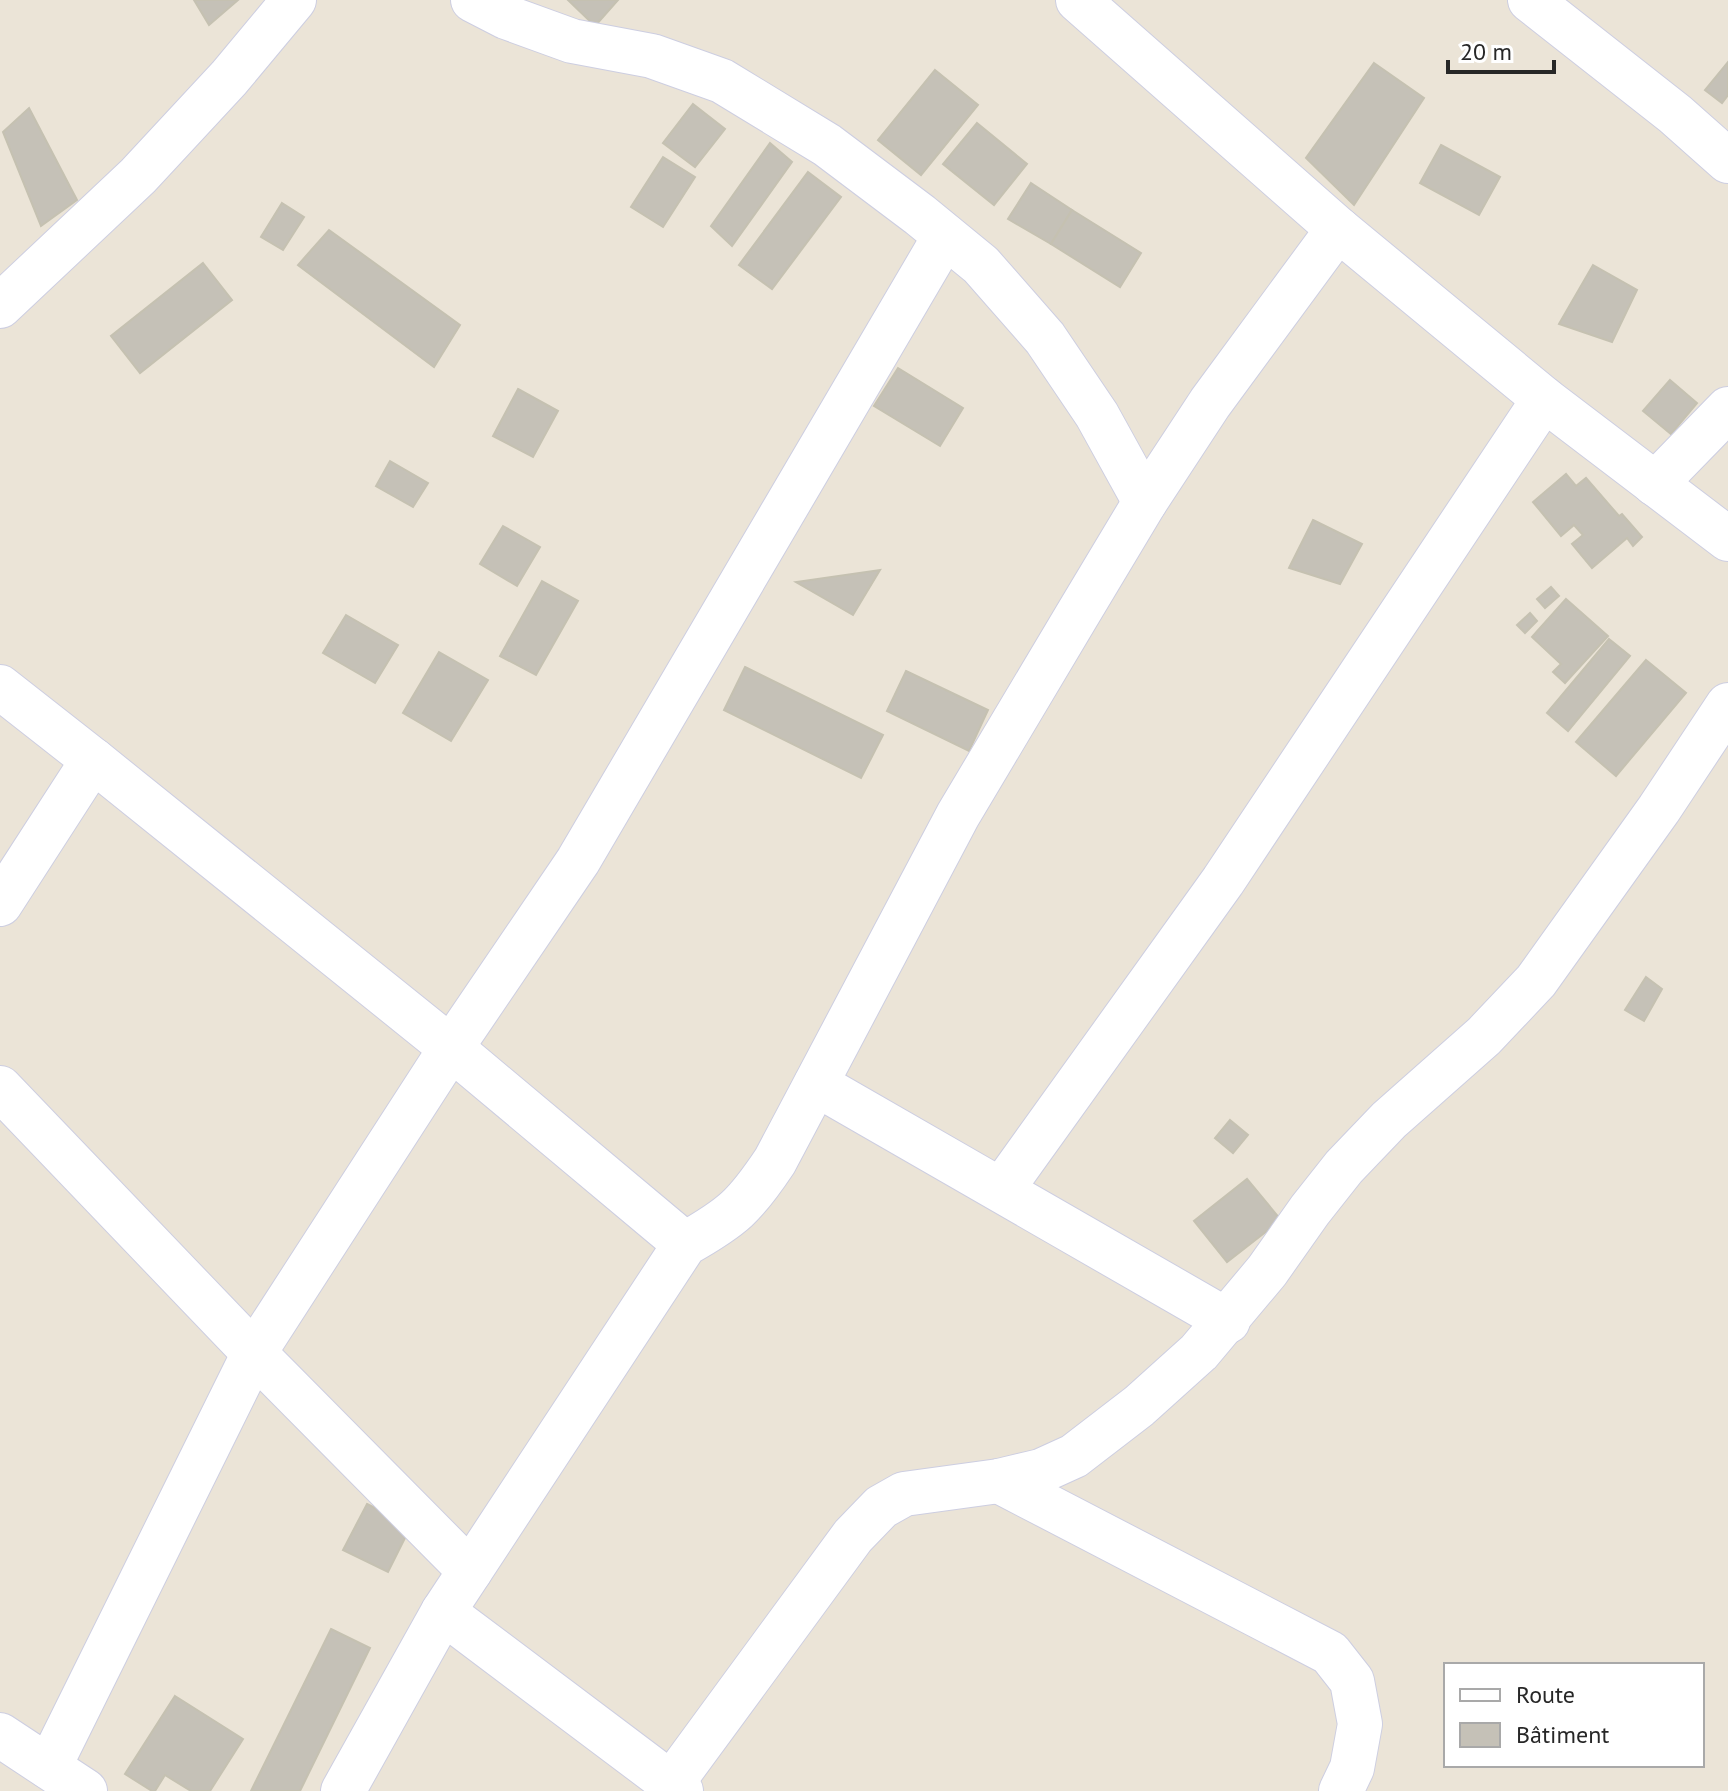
<svg xmlns="http://www.w3.org/2000/svg" width="1728" height="1791" viewBox="0 0 1728 1791" font-family="'PT Sans',sans-serif">
	<style>
		.building { fill: #c5c1b7; stroke: #c5c1b1; stroke-width: 2 }
		.lines { fill: none; stroke-linecap: round; stroke-linejoin: round }
		.minor-casing { stroke: #cdcee1; stroke-width: 46 }
		.minor { stroke: #fff; stroke-width: 44 }
	</style>
	<rect width="100%" height="100%" fill="#ebe4d7"/>
	<g class="building">
		<path d="M 194,0 L 238,0 L 209,25 Z"/>
		<path d="M 568,0 L 618,0 L 595,26 Z"/>
		<path d="M 1728,62 L 1728,95 L 1722,103 L 1705,90 Z"/>
		<path d="M 1374,63 L 1424,98 L 1354,205 L 1306,158 Z"/>
		<path d="M 935,70 L 978,105 L 921,175 L 878,140 Z"/>
		<path d="M 693,104 L 725,129 L 695,167 L 663,143 Z"/>
		<path d="M 29,108 L 77,200 L 41,226 L 3,132 Z"/>
		<path d="M 977,123 L 1027,164 L 994,205 L 943,164 Z"/>
		<path d="M 770,143 L 792,162 L 732,246 L 711,226 Z"/>
		<path d="M 1441,145 L 1500,177 L 1479,215 L 1420,183 Z"/>
		<path d="M 663,157 L 695,177 L 663,227 L 631,207 Z"/>
		<path d="M 808,172 L 841,197 L 772,289 L 739,265 Z"/>
		<path d="M 1031,183 L 1072,210 L 1051,244 L 1008,219 Z"/>
		<path d="M 282,203 L 304,217 L 283,250 L 261,237 Z"/>
		<path d="M 1072,210 L 1141,253 L 1120,287 L 1051,244 Z"/>
		<path d="M 329,230 L 460,325 L 434,367 L 298,265 Z"/>
		<path d="M 203,263 L 232,300 L 140,373 L 111,336 Z"/>
		<path d="M 1593,265 L 1637,290 L 1612,342 L 1559,324 Z"/>
		<path d="M 898,368 L 963,408 L 940,446 L 874,406 Z"/>
		<path d="M 1670,380 L 1697,403 L 1671,434 L 1643,411 Z"/>
		<path d="M 518,389 L 558,411 L 533,457 L 493,436 Z"/>
		<path d="M 390,461 L 428,483 L 413,507 L 376,486 Z"/>
		<path d="M 1566,474 L 1576,486 L 1586,478 L 1619,516 L 1622,514 L 1642,537 L 1633,546 L 1627,538 L 1592,568 L 1572,544 L 1583,535 L 1574,525 L 1561,536 L 1533,502 Z"/>
		<path d="M 1313,520 L 1362,544 L 1340,584 L 1289,568 Z"/>
		<path d="M 503,526 L 540,547 L 517,586 L 480,564 Z"/>
		<path d="M 880,570 L 853,615 L 796,582 Z"/>
		<path d="M 542,581 L 578,601 L 536,675 L 500,656 Z"/>
		<path d="M 1551,587 L 1559,596 L 1545,608 L 1537,599 Z"/>
		<path d="M 1566,599 L 1608,636 L 1565,683 L 1553,672 L 1561,664 L 1532,637 Z"/>
		<path d="M 1530,613 L 1537,621 L 1525,633 L 1517,625 Z"/>
		<path d="M 346,615 L 398,645 L 375,683 L 323,653 Z"/>
		<path d="M 1609,639 L 1630,656 L 1568,731 L 1547,713 Z"/>
		<path d="M 439,652 L 488,680 L 451,741 L 403,713 Z"/>
		<path d="M 1646,660 L 1686,693 L 1616,776 L 1576,742 Z"/>
		<path d="M 745,667 L 883,735 L 861,778 L 724,710 Z"/>
		<path d="M 906,671 L 988,710 L 969,751 L 887,711 Z"/>
		<path d="M 1646,977 L 1662,989 L 1644,1021 L 1625,1010 Z"/>
		<path d="M 1230,1120 L 1248,1135 L 1233,1153 L 1215,1138 Z"/>
		<path d="M 1247,1179 L 1281,1220 L 1227,1262 L 1194,1221 Z"/>
		<path d="M 367,1504 L 411,1526 L 388,1572 L 343,1550 Z"/>
		<path d="M 331,1629 L 370,1648 L 300,1791 L 251,1791 Z"/>
		<path d="M 175,1696 L 243,1739 L 210,1791 L 191,1791 L 165,1775 L 155,1791 L 152,1791 L 125,1774 Z"/>
	</g>
	<g class="lines">
		<g class="minor-casing">
			<g id="minor">
				<path d="M 473,0 L 506,17 L 572,41 L 652,56 L 722,81 L 827,145 L 920,215 L 981,265 L 1045,338 L 1097,415 L 1145,502"/>
				<path d="M 1078,0 L 1338,229 L 1544,399 L 1728,539"/>
				<path d="M 1530,0 L 1675,114 L 1728,161"/>
				<path d="M 0,306 L 138,176 L 229,78 L 294,0"/>
				<path d="M 1655,484 L 1728,409"/>
				<path d="M 0,687 L 93,760 L 0,904"/>
				<path d="M 93,760 L 451,1048 L 685,1244"/>
				<path d="M 816,1084 L 1228,1321"/>
				<path d="M 0,1088 L 254,1353 L 470,1571"/>
				<path d="M 1002,1189 L 1223,881 L 1544,399"/>
				<path d="M 999,1481 L 1330,1653 L 1352,1681 L 1360,1724 L 1352,1768 L 1341,1791"/>
				<path d="M 443,1612 L 681,1791"/>
				<path d="M 0,1735 L 85,1791"/>
				<path d="M 49,1767 L 254,1353 L 451,1048 L 578,861 L 945,236"/>
				<path d="M 671,1784 L 853,1536 L 881,1507 L 904,1494 L 999,1481 L 1041,1471 L 1074,1456 L 1139,1406 L 1199,1352 L 1267,1271 L 1310,1210 L 1344,1167 L 1389,1120 L 1484,1036 L 1536,981 L 1659,809 L 1728,705"/>
				<path d="M 343,1791 L 443,1612 L 685,1244 C 733,1217 745,1206 775,1161 L 958,815 L 1076,617 L 1145,502 L 1210,403 L 1338,229"/>
			</g>
		</g>
		<use href="#minor" class="minor"/>
	</g>
	<rect x="1444" y="1663" width="260" height="104" fill="#ffffff" stroke="#a9a9a9" stroke-width="2"/>
	<rect x="1460" y="1689" width="40" height="12" fill="#ffffff" stroke="#a9a9a9" stroke-width="2"/>
	<text x="1516" y="1703" font-size="24" fill="#272727">Route</text>
	<rect x="1460" y="1723" width="40" height="24" fill="#c5c1b7" stroke="#a9a9a9" stroke-width="2"/>
	<text x="1516" y="1743" font-size="24" fill="#272727">Bâtiment</text>
	<path d="M1448 60v12h106v-12" fill="none" stroke="#272727" stroke-width="4"/>
	<text x="1460" y="60" font-size="24" fill="#272727" stroke="#ffffff" stroke-width="6" paint-order="stroke">20 m</text>
</svg>
